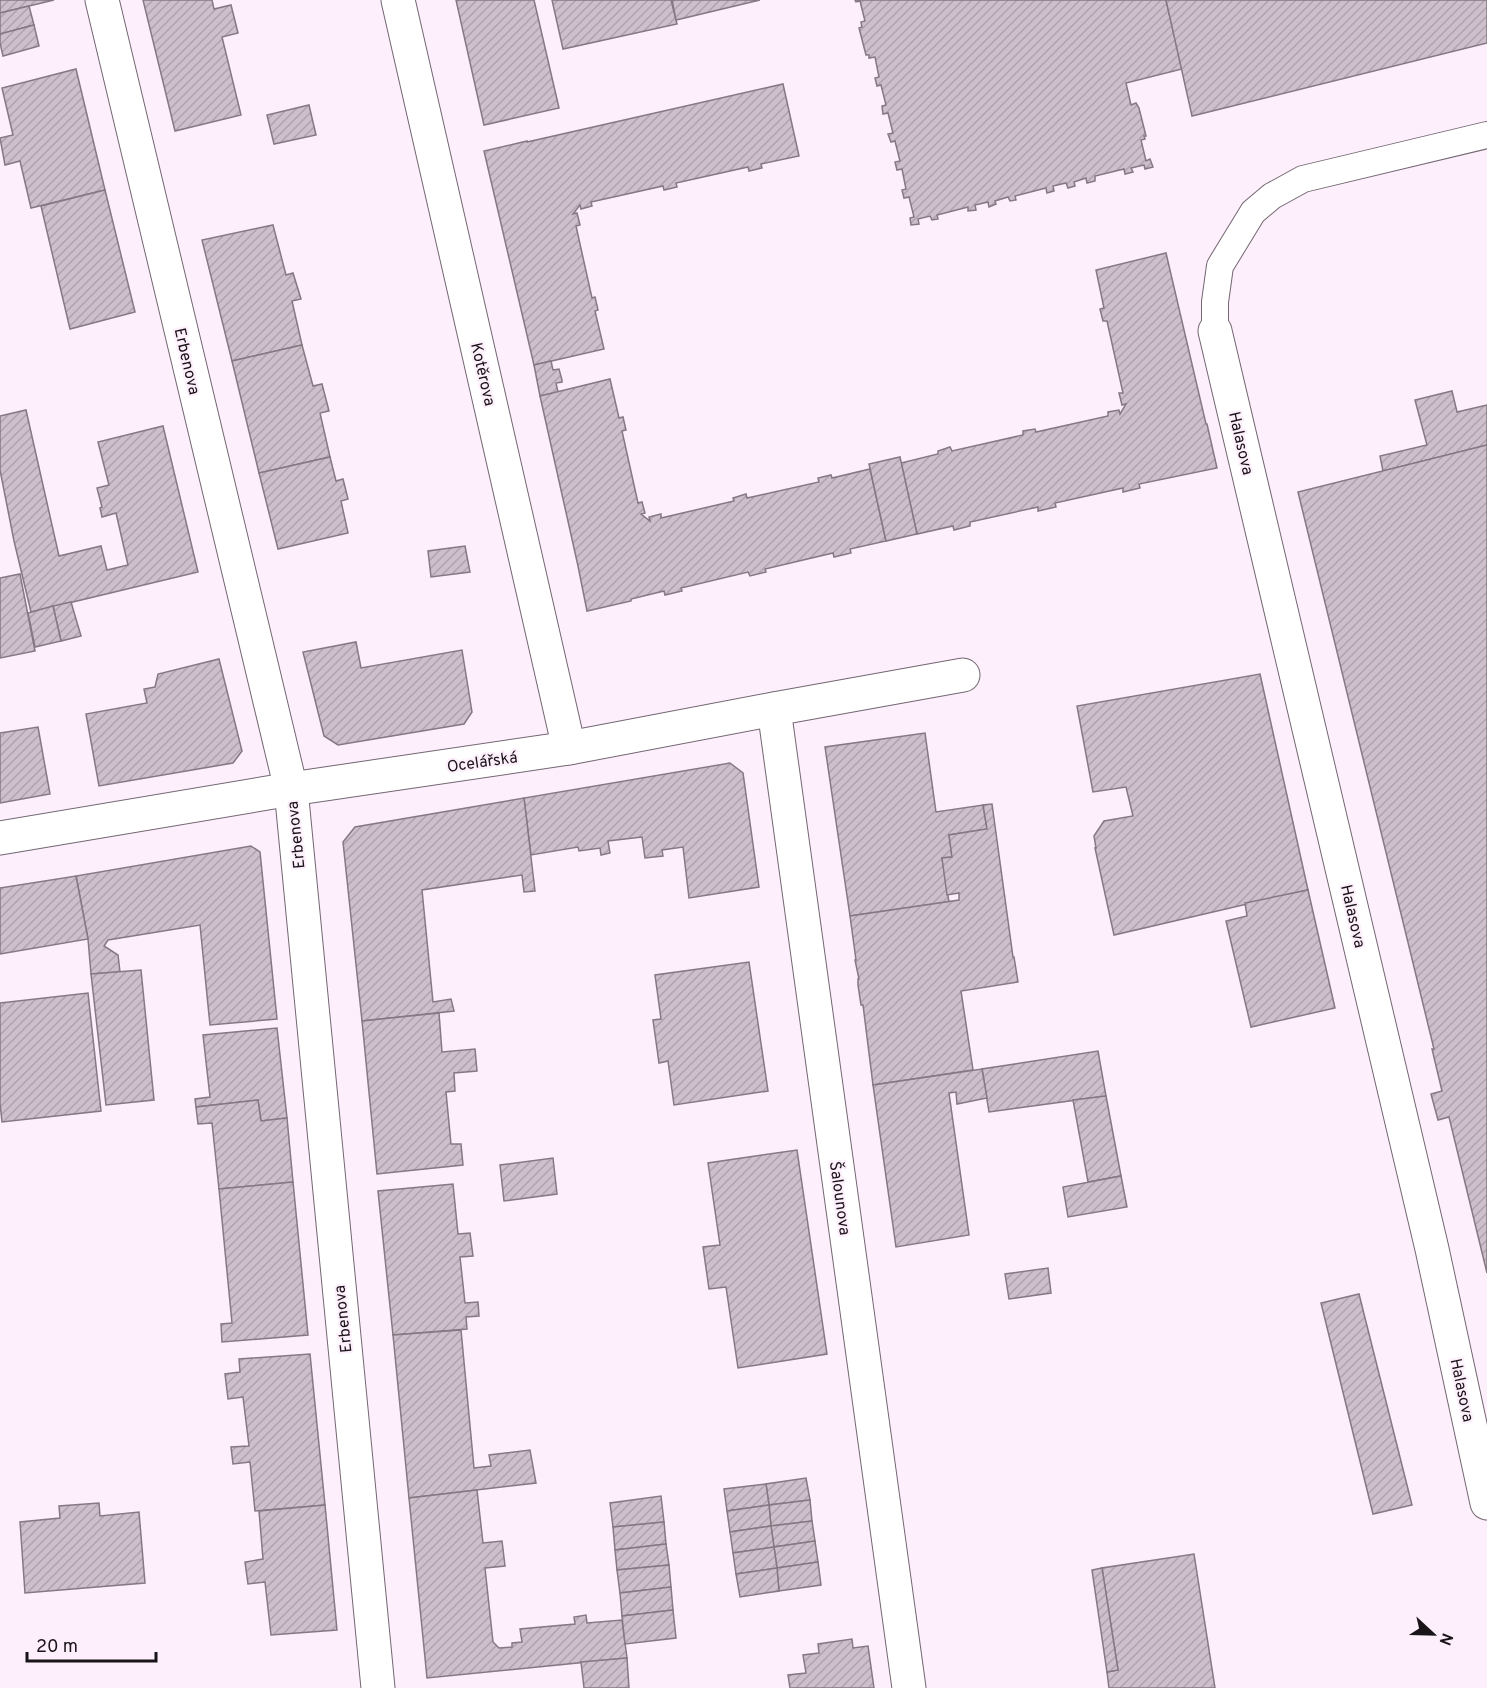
<svg xmlns="http://www.w3.org/2000/svg" width="1487" height="1688" viewBox="0 0 1487 1688" font-family="Overpass,sans-serif">
	<style>
		.building { fill: url(#building-hatch); stroke: #857984; stroke-width: 1.5 }
		.lines { fill: none; stroke-linecap: round; stroke-linejoin: round }
		.service-casing { stroke: #736772; stroke-width: 28 }
		.minor-casing { stroke: #736772; stroke-width: 35 }
		.service { stroke: #fff; stroke-width: 26 }
		.minor { stroke: #fff; stroke-width: 33 }
		.labels { text-anchor: middle; stroke-width: 4.5; stroke-linejoin: round; paint-order: stroke }
		.street-label { font-size: 16px; fill: #191418; stroke: #fdeffc }
	</style>
	<defs>
		<pattern id="building-hatch" width="6" height="6" patternUnits="userSpaceOnUse" patternTransform="scale(1.5)"><rect width="6" height="6" fill="#cdbfcb"/><path d="M-1 1l2-2M0 6l6-6M5 7l2-2" fill="none" stroke="#afa3ae"/></pattern>
	</defs>
	<rect width="100%" height="100%" fill="#fdeffc"/>
	<g class="building">
		<path d="M 0,0 L 54,0 L 0,13 Z"/>
		<path d="M 143,0 L 212,0 L 214,9 L 231,5 L 238,33 L 222,37 L 241,115 L 175,131 Z"/>
		<path d="M 456,0 L 534,0 L 559,108 L 484,125 Z"/>
		<path d="M 552,0 L 671,0 L 677,24 L 563,49 Z"/>
		<path d="M 672,0 L 760,0 L 676,20 Z"/>
		<path d="M 855,0 L 1166,0 L 1182,69 L 1126,83 L 1131,105 L 1136,103 L 1139,108 L 1146,136 L 1144,136 L 1145,139 L 1141,140 L 1146,161 L 1150,159 L 1153,167 L 1145,169 L 1144,165 L 1131,168 L 1133,172 L 1125,174 L 1124,169 L 1095,176 L 1095,181 L 1087,183 L 1086,178 L 1074,182 L 1075,186 L 1068,188 L 1066,183 L 1053,186 L 1054,191 L 1047,193 L 1046,188 L 1015,196 L 1016,200 L 1010,201 L 1008,197 L 995,201 L 996,204 L 989,207 L 988,202 L 975,205 L 976,210 L 968,211 L 968,207 L 937,215 L 938,219 L 932,220 L 930,216 L 918,219 L 919,224 L 911,225 L 910,218 L 914,217 L 909,197 L 904,198 L 902,190 L 906,189 L 902,169 L 897,170 L 895,162 L 900,161 L 895,141 L 891,142 L 888,134 L 893,133 L 888,113 L 883,114 L 882,106 L 886,105 L 881,85 L 877,86 L 875,78 L 879,77 L 875,57 L 869,58 L 869,55 L 866,55 L 859,28 L 862,27 L 861,22 L 865,21 L 860,1 L 856,2 Z"/>
		<path d="M 1166,0 L 1487,0 L 1487,43 L 1192,116 Z"/>
		<path d="M 29,6 L 34,25 L 0,34 L 0,13 Z"/>
		<path d="M 34,25 L 39,46 L 3,56 L 0,43 L 0,34 Z"/>
		<path d="M 76,69 L 105,190 L 31,208 L 20,161 L 5,165 L 0,138 L 13,135 L 2,88 Z"/>
		<path d="M 783,84 L 799,156 L 761,164 L 762,168 L 749,171 L 748,167 L 676,183 L 677,187 L 664,190 L 663,186 L 591,202 L 592,206 L 581,209 L 580,205 L 573,214 L 577,213 L 580,225 L 576,226 L 592,298 L 595,297 L 598,310 L 595,311 L 604,349 L 534,365 L 484,151 L 527,141 L 527,142 Z"/>
		<path d="M 309,105 L 316,135 L 274,144 L 267,115 Z"/>
		<path d="M 105,190 L 135,312 L 70,329 L 41,206 Z"/>
		<path d="M 273,225 L 286,275 L 293,273 L 301,299 L 292,301 L 302,345 L 232,361 L 202,240 Z"/>
		<path d="M 1166,253 L 1206,424 L 1207,424 L 1217,468 L 1139,484 L 1140,488 L 1123,492 L 1123,488 L 1055,503 L 1056,507 L 1038,511 L 1038,507 L 970,522 L 970,526 L 954,530 L 953,526 L 917,534 L 901,463 L 938,454 L 938,451 L 950,447 L 952,451 L 1023,435 L 1023,431 L 1035,429 L 1036,432 L 1108,416 L 1108,412 L 1119,410 L 1120,414 L 1126,404 L 1122,405 L 1119,393 L 1123,393 L 1107,321 L 1103,321 L 1100,309 L 1104,308 L 1096,270 Z"/>
		<path d="M 302,345 L 313,386 L 322,384 L 329,411 L 320,413 L 330,457 L 259,473 L 232,361 Z"/>
		<path d="M 551,361 L 553,370 L 559,369 L 562,380 L 562,382 L 556,383 L 558,392 L 540,396 L 534,365 Z"/>
		<path d="M 610,379 L 619,418 L 623,417 L 626,430 L 622,431 L 638,503 L 642,502 L 645,513 L 641,514 L 650,521 L 649,517 L 661,514 L 661,518 L 734,501 L 733,498 L 746,494 L 747,498 L 819,482 L 818,478 L 831,475 L 832,478 L 870,469 L 886,541 L 850,549 L 851,553 L 834,557 L 833,553 L 765,569 L 766,572 L 750,576 L 748,572 L 681,588 L 682,591 L 665,595 L 664,591 L 631,599 L 631,601 L 587,611 L 578,566 L 540,396 Z"/>
		<path d="M 1452,391 L 1457,412 L 1487,405 L 1487,445 L 1383,471 L 1380,456 L 1427,445 L 1415,400 Z"/>
		<path d="M 26,410 L 59,556 L 101,546 L 107,570 L 128,565 L 116,513 L 102,517 L 100,508 L 102,507 L 97,488 L 109,485 L 98,442 L 163,426 L 198,572 L 31,612 L 14,541 L 0,470 L 0,416 Z"/>
		<path d="M 1487,445 L 1487,1273 L 1449,1117 L 1438,1120 L 1431,1094 L 1442,1091 L 1432,1049 L 1434,1049 L 1298,492 Z"/>
		<path d="M 330,457 L 336,481 L 343,479 L 348,499 L 341,501 L 348,533 L 278,549 L 259,473 Z"/>
		<path d="M 900,457 L 917,534 L 886,541 L 869,464 Z"/>
		<path d="M 465,546 L 470,572 L 431,577 L 428,551 Z"/>
		<path d="M 20,574 L 35,651 L 0,658 L 0,578 Z"/>
		<path d="M 71,602 L 81,636 L 61,641 L 53,606 Z"/>
		<path d="M 53,606 L 61,641 L 35,647 L 28,613 Z"/>
		<path d="M 356,642 L 361,668 L 462,650 L 472,712 L 464,724 L 338,745 L 324,736 L 303,652 Z"/>
		<path d="M 219,659 L 242,751 L 233,763 L 99,786 L 86,714 L 147,703 L 144,689 L 155,687 L 158,674 Z"/>
		<path d="M 1260,674 L 1308,890 L 1114,935 L 1095,848 L 1096,848 L 1094,836 L 1104,821 L 1133,816 L 1126,787 L 1093,792 L 1077,706 Z"/>
		<path d="M 38,727 L 50,794 L 0,803 L 0,733 Z"/>
		<path d="M 925,733 L 936,812 L 983,805 L 987,829 L 949,835 L 952,857 L 942,858 L 949,902 L 850,916 L 825,747 Z"/>
		<path d="M 730,763 L 743,773 L 759,887 L 689,898 L 683,847 L 662,850 L 663,856 L 645,858 L 642,837 L 608,841 L 610,853 L 601,855 L 600,848 L 579,851 L 578,847 L 531,855 L 524,798 Z"/>
		<path d="M 524,798 L 535,891 L 524,892 L 522,875 L 422,890 L 433,1002 L 451,999 L 454,1011 L 362,1021 L 343,842 L 355,827 Z"/>
		<path d="M 992,804 L 1013,957 L 1014,957 L 1018,982 L 961,991 L 973,1070 L 873,1085 L 863,1005 L 861,1005 L 858,985 L 858,979 L 859,979 L 855,960 L 856,960 L 850,916 L 959,900 L 959,893 L 947,895 L 942,858 L 952,857 L 949,835 L 987,829 L 983,805 Z"/>
		<path d="M 251,846 L 260,852 L 277,1019 L 210,1025 L 200,925 L 108,940 L 104,946 L 118,955 L 120,972 L 91,974 L 88,939 L 76,876 Z"/>
		<path d="M 76,876 L 88,939 L 0,954 L 0,888 Z"/>
		<path d="M 1308,890 L 1335,1008 L 1251,1027 L 1226,921 L 1247,916 L 1245,903 Z"/>
		<path d="M 749,962 L 768,1091 L 674,1105 L 668,1061 L 659,1063 L 653,1020 L 661,1019 L 655,975 Z"/>
		<path d="M 141,970 L 154,1100 L 106,1105 L 91,974 Z"/>
		<path d="M 88,993 L 101,1111 L 2,1122 L 0,1103 L 0,1003 Z"/>
		<path d="M 439,1013 L 442,1052 L 475,1049 L 477,1071 L 454,1073 L 455,1091 L 446,1092 L 451,1144 L 461,1144 L 463,1165 L 377,1174 L 362,1021 Z"/>
		<path d="M 277,1028 L 287,1118 L 261,1121 L 258,1100 L 196,1107 L 195,1099 L 210,1097 L 203,1035 Z"/>
		<path d="M 1098,1051 L 1106,1096 L 989,1112 L 982,1069 Z"/>
		<path d="M 982,1069 L 987,1098 L 957,1104 L 956,1092 L 949,1093 L 969,1235 L 896,1247 L 873,1085 Z"/>
		<path d="M 1106,1096 L 1121,1176 L 1088,1182 L 1073,1100 Z"/>
		<path d="M 258,1100 L 261,1121 L 287,1118 L 293,1182 L 219,1189 L 212,1123 L 198,1124 L 196,1107 Z"/>
		<path d="M 797,1150 L 827,1354 L 738,1368 L 726,1287 L 709,1289 L 703,1247 L 720,1245 L 708,1163 Z"/>
		<path d="M 553,1158 L 557,1194 L 504,1201 L 500,1165 Z"/>
		<path d="M 1121,1176 L 1127,1207 L 1068,1217 L 1063,1187 Z"/>
		<path d="M 293,1182 L 308,1335 L 222,1342 L 221,1324 L 232,1323 L 219,1189 Z"/>
		<path d="M 453,1184 L 458,1234 L 470,1233 L 473,1256 L 460,1257 L 465,1303 L 478,1302 L 479,1316 L 466,1317 L 467,1329 L 393,1335 L 378,1191 Z"/>
		<path d="M 1048,1268 L 1051,1293 L 1009,1299 L 1005,1274 Z"/>
		<path d="M 1359,1294 L 1412,1505 L 1373,1514 L 1321,1303 Z"/>
		<path d="M 461,1330 L 474,1468 L 491,1466 L 489,1455 L 530,1450 L 536,1483 L 409,1498 L 393,1335 Z"/>
		<path d="M 310,1354 L 325,1505 L 255,1511 L 250,1462 L 233,1464 L 231,1447 L 249,1446 L 243,1397 L 228,1399 L 225,1374 L 240,1372 L 239,1359 Z"/>
		<path d="M 806,1478 L 810,1500 L 769,1505 L 766,1484 Z"/>
		<path d="M 766,1484 L 769,1505 L 727,1511 L 724,1489 Z"/>
		<path d="M 477,1490 L 483,1543 L 502,1541 L 505,1566 L 485,1568 L 493,1642 L 499,1648 L 512,1647 L 512,1643 L 522,1642 L 520,1629 L 575,1624 L 574,1617 L 586,1615 L 587,1623 L 622,1620 L 627,1658 L 427,1678 L 409,1498 Z"/>
		<path d="M 661,1496 L 664,1522 L 613,1527 L 610,1503 Z"/>
		<path d="M 810,1500 L 812,1521 L 771,1526 L 769,1505 Z"/>
		<path d="M 99,1503 L 100,1516 L 139,1512 L 145,1583 L 25,1593 L 20,1522 L 60,1518 L 59,1506 Z"/>
		<path d="M 325,1505 L 337,1630 L 271,1635 L 265,1582 L 248,1584 L 245,1562 L 263,1559 L 259,1511 Z"/>
		<path d="M 769,1505 L 771,1526 L 730,1532 L 727,1511 Z"/>
		<path d="M 812,1521 L 815,1541 L 774,1547 L 771,1526 Z"/>
		<path d="M 664,1522 L 666,1544 L 615,1550 L 613,1527 Z"/>
		<path d="M 771,1526 L 774,1547 L 733,1553 L 730,1532 Z"/>
		<path d="M 815,1541 L 818,1562 L 777,1568 L 774,1547 Z"/>
		<path d="M 666,1544 L 669,1565 L 617,1570 L 615,1550 Z"/>
		<path d="M 774,1547 L 777,1568 L 736,1574 L 733,1553 Z"/>
		<path d="M 1194,1554 L 1215,1688 L 1109,1688 L 1107,1672 L 1118,1670 L 1102,1568 Z"/>
		<path d="M 818,1562 L 821,1585 L 779,1591 L 777,1568 Z"/>
		<path d="M 669,1565 L 671,1587 L 620,1593 L 617,1570 Z"/>
		<path d="M 777,1568 L 779,1591 L 740,1597 L 736,1574 Z"/>
		<path d="M 1102,1568 L 1118,1670 L 1107,1672 L 1092,1570 Z"/>
		<path d="M 671,1587 L 673,1610 L 622,1616 L 620,1593 Z"/>
		<path d="M 673,1610 L 676,1638 L 625,1644 L 622,1616 Z"/>
		<path d="M 852,1639 L 853,1648 L 868,1646 L 874,1688 L 790,1688 L 788,1675 L 806,1673 L 803,1655 L 819,1653 L 818,1644 Z"/>
		<path d="M 627,1658 L 629,1688 L 584,1688 L 581,1662 Z"/>
	</g>
	<g class="lines">
		<g class="service-casing">
			<path id="service" d="M 1215,331 L 1215,302 L 1220,266 L 1253,212 L 1272,196 L 1303,179 L 1487,135"/>
		</g>
		<g class="minor-casing">
			<g id="minor">
				<path d="M 102,0 L 291,789 L 378,1688"/>
				<path d="M 398,0 L 569,748"/>
				<path d="M 1215,331 L 1432,1249 L 1487,1503"/>
				<path d="M 774,709 L 909,1688"/>
				<path d="M 0,838 L 291,789 L 569,748 L 774,709 L 963,675"/>
			</g>
		</g>
		<use href="#service" class="service"/>
		<use href="#minor" class="minor"/>
	</g>
	<g class="labels">
		<g class="street-label">
			<text transform="translate(188 361) rotate(77)" y="6">Erbenova</text>
			<text transform="translate(484 374) rotate(77)" y="6">Kotěrova</text>
			<text transform="translate(1242 443) rotate(77)" y="6">Halasova</text>
			<text transform="translate(482 761) rotate(-8)" y="6">Ocelářská</text>
			<text transform="translate(295 835) rotate(-96)" y="6">Erbenova</text>
			<text transform="translate(1354 916) rotate(77)" y="6">Halasova</text>
			<text transform="translate(841 1198) rotate(82)" y="6">Šalounova</text>
			<text transform="translate(342 1319) rotate(-96)" y="6">Erbenova</text>
			<text transform="translate(1463 1390) rotate(78)" y="6">Halasova</text>
		</g>
	</g>
	<g transform="translate(1433 1634) rotate(112)" stroke="#fdeffc" stroke-width="4.5" paint-order="stroke">
	<path d="M0-4.5L10 22L0 15L-10 22Z" fill="#191418"/>
	<text y="-9" font-size="16" font-weight="bold" text-anchor="middle" fill="#191418">N</text>
	</g>
	<path d="M27 1652v9h129v-9" fill="none" stroke="#191418" stroke-width="3"/>
	<text x="36" y="1652" font-size="18" fill="#191418" stroke="#fdeffc" stroke-width="4.5" paint-order="stroke">20 m</text>
</svg>
